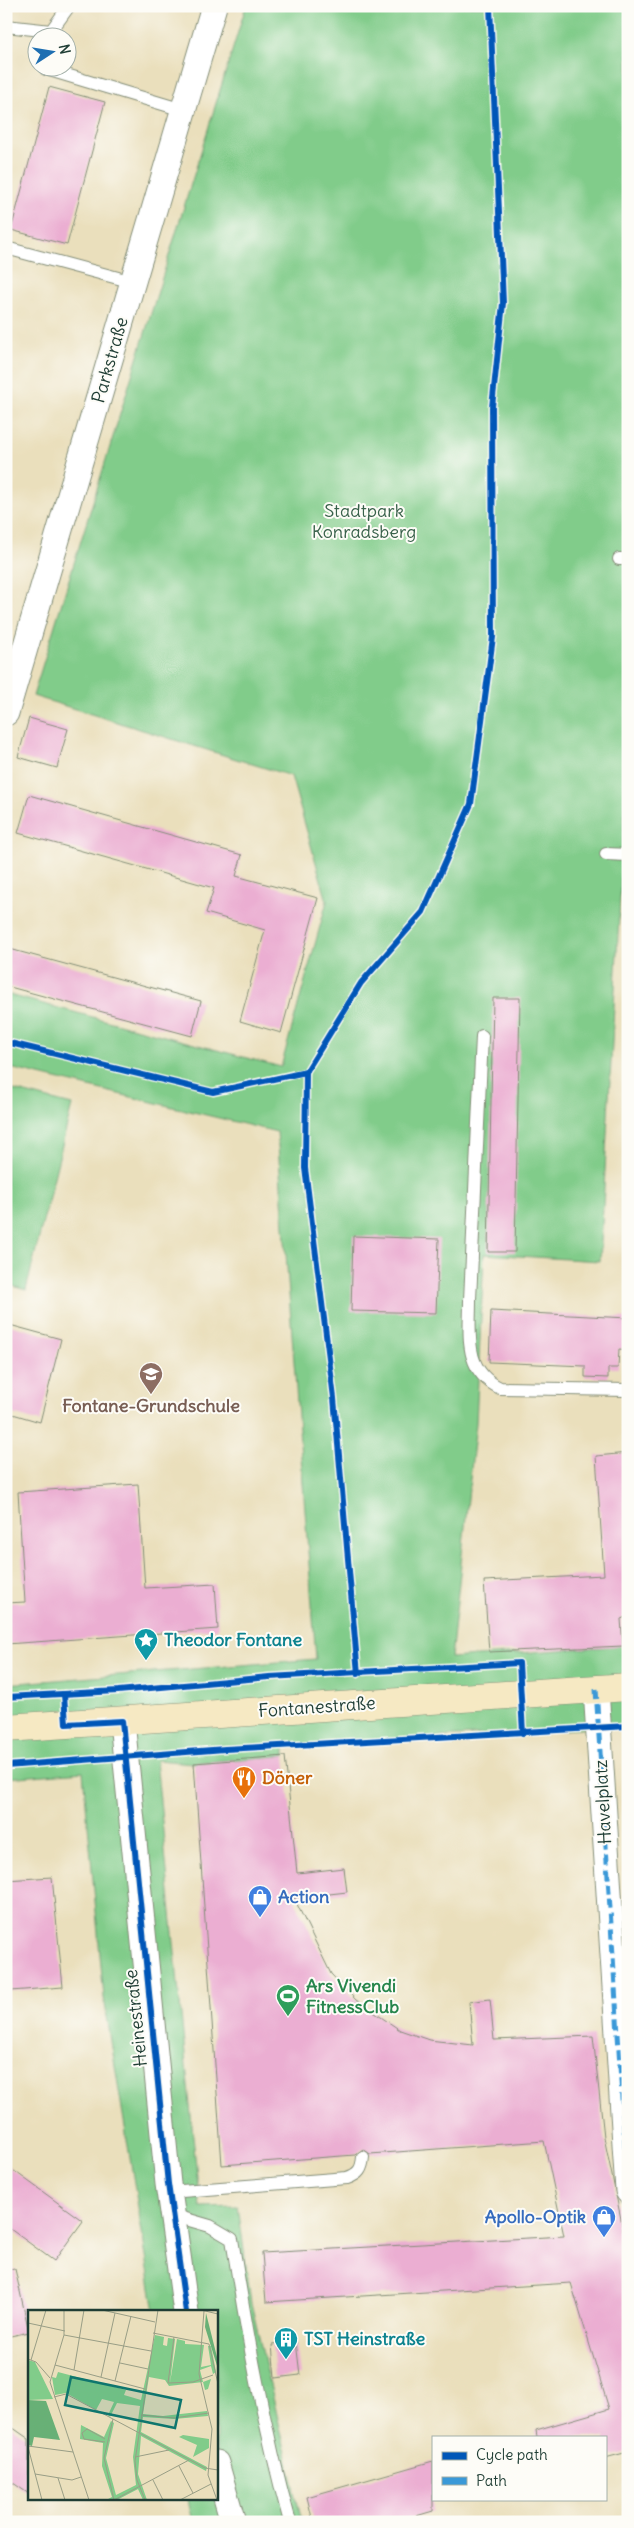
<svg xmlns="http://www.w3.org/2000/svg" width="634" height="2528" viewBox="0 0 634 2528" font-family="Delius,sans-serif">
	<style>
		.green { fill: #81cc8a; stroke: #50845f }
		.building { fill: #ebaed2 }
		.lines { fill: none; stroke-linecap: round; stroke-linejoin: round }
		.lane-casing { stroke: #848e78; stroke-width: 14 }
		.street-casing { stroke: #848e78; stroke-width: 27 }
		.secondary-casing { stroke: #848e78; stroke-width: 29 }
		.lane { stroke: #fff; stroke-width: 12 }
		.street { stroke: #fff; stroke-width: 25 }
		.secondary { stroke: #f6e9c3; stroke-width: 28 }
		.quiet { stroke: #3a99d8; stroke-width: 5; stroke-dasharray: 10 5; stroke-linecap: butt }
		.cycleway-casing { stroke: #fdfcf7; stroke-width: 9 }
		.cycleway { stroke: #0057b8; stroke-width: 6 }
		.labels { text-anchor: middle; stroke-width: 4; stroke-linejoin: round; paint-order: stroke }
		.street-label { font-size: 18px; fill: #1f3d34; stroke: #fdfcf7 }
		.park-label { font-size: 18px; fill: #38614a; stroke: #fdfcf7 }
		.education-label { font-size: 18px; font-weight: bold; fill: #785e54; stroke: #fdfcf7 }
		.culture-label { font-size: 18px; font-weight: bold; fill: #0d838f; stroke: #fdfcf7; text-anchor: start }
		.food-label { font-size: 18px; font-weight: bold; fill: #c56008; stroke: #fdfcf7; text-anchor: start }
		.shop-label { font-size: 18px; font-weight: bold; fill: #366cbe; stroke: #fdfcf7; text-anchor: start }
		.leisure-label { font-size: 18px; font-weight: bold; fill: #27864d; stroke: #fdfcf7; text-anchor: start }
		.inset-road { fill: none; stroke: #999e86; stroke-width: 1 }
		.view { fill: #0f766e; fill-opacity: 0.15; stroke: #0f766e; stroke-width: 2.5 }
		.inset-edge { fill: none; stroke: #1f3d34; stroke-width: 2.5 }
	</style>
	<rect width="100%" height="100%" fill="#fdfcf7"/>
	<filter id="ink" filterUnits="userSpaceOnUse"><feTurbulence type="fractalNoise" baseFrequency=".02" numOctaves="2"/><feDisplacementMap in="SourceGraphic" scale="10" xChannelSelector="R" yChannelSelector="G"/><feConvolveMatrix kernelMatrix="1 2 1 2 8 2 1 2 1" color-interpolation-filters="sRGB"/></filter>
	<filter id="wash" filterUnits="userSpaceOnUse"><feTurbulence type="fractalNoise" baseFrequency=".0096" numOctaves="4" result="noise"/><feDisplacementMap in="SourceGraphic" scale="20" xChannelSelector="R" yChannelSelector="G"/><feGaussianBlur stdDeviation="1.12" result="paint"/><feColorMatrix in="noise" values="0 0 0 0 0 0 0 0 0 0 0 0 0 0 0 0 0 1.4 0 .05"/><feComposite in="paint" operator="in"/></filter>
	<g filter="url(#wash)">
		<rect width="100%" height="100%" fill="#eadfbc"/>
		<g class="green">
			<path d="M 246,6 L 628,6 L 628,753 L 600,1261 L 484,1254 L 476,1423 L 451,1658 L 628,1645 L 628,1726 L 285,1746 L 285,1756 L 194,1763 L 156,1760 L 200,2207 L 238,2206 L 251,2303 L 302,2522 L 193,2522 L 188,2499 L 216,2499 L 216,2312 L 155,2312 L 104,1998 L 83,1772 L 6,1778 L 6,1684 L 316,1659 L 277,1132 L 6,1067 L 6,994 L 281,1067 L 327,901 L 291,776 L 33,696 Z"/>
			<path d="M 6,1088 L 72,1105 L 26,1290 L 6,1284 Z"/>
		</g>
		<g id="blocks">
			<g class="building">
				<path d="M 49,87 L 105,102 L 67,245 L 11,230 Z"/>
				<path d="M 29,718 L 68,729 L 57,768 L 18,757 Z"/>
				<path d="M 29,795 L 242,855 L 236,876 L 318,898 L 281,1033 L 240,1021 L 265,930 L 206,913 L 214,888 L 18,833 Z"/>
				<path d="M 6,948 L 201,1001 L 192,1036 L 6,986 Z"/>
				<path d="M 493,998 L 520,998 L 515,1252 L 488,1252 Z"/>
				<path d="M 353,1236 L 439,1239 L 436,1313 L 351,1311 Z"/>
				<path d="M 491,1311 L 628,1318 L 628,1350 L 619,1349 L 618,1368 L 608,1368 L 608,1378 L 585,1377 L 585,1366 L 489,1362 Z"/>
				<path d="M 6,1324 L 61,1339 L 40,1422 L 6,1412 Z"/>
				<path d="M 628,1453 L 628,1616 L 621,1619 L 623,1646 L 489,1652 L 484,1581 L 604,1575 L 596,1456 Z"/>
				<path d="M 138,1484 L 145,1588 L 215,1584 L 218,1629 L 6,1644 L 6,1603 L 25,1602 L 18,1492 Z"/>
				<path d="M 285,1756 L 297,1873 L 344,1868 L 347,1892 L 294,1898 L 331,1974 L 356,2000 L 400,2030 L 429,2040 L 473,2045 L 469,2002 L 490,1999 L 494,2040 L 593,2036 L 604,2137 L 628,2253 L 628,2452 L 605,2458 L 605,2437 L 537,2437 L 536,2430 L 609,2409 L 571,2283 L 266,2302 L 262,2253 L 564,2236 L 544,2141 L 370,2154 L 363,2149 L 355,2155 L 222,2165 L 194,1763 Z"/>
				<path d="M 52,1877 L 63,1987 L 11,1991 L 8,1960 L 6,1960 L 6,1880 Z"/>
				<path d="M 6,2165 L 83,2221 L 54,2261 L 6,2226 Z"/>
				<path d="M 15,2269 L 29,2332 L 6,2337 L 6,2270 Z"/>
				<path d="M 296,2342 L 300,2375 L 275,2378 L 272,2345 Z"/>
				<path d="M 6,2423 L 29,2439 L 29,2494 L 6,2478 Z"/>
				<path d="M 433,2461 L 433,2511 L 396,2522 L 313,2522 L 307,2497 Z"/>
			</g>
		</g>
	</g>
	<g filter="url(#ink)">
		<use href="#blocks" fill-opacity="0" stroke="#848e78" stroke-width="1"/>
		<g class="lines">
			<g class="lane-casing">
				<g id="lane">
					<path d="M 6,26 L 51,31 L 69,6"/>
					<path d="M 46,68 L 46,69 L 183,110"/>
					<path d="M 6,248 L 133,282"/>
					<path d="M 619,559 L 628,559"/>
					<path d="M 606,854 L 628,855"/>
					<path d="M 482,1036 L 470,1300 C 470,1335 463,1370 500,1388 L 628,1390"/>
					<path d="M 169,2192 L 347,2178 C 359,2174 362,2169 363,2157"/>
					<path d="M 172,2215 L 210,2226 L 232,2239 C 247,2334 264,2429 290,2522"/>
				</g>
			</g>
			<g class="street-casing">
				<g id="street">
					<path d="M 6,713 L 214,6"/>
					<path d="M 596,1689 L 628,2191"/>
					<path d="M 122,1721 L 168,2184 L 186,2312"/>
					<path d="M 216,2463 L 233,2522"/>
				</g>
			</g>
			<g class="secondary-casing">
				<path id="secondary" d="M 6,1728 L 628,1687"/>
			</g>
			<use href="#lane" class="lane"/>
			<use href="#street" class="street"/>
			<use href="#secondary" class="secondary"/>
			<path class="quiet" d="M 596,1689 L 628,2191"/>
			<g class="cycleway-casing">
				<g id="cycleway">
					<path d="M 6,1042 L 213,1092 L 306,1072"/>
					<path d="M 358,1674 L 334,1398 L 305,1168 L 306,1072 L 361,983 L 423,912 L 471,804 L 493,637 L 492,407 L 503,303 L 490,6"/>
					<path d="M 64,1694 L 66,1724 L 122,1721 L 168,2184 L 186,2312"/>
					<path d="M 6,1697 L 118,1691 L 269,1677 L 519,1663 L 523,1733"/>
					<path d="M 6,1766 L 225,1749 L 628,1726"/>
				</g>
			</g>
			<use href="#cycleway" class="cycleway"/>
		</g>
	</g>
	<defs>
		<g id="school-pin" transform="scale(1.25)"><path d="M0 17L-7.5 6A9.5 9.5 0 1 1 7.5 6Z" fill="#8d6e63" stroke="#fdfcf7"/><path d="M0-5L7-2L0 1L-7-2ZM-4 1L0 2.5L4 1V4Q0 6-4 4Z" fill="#fff"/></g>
		<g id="sight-pin" transform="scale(1.25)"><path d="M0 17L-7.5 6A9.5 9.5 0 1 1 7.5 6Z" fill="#0f9aa8" stroke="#fdfcf7"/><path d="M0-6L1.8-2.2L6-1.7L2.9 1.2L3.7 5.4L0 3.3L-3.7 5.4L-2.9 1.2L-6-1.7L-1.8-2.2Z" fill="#fff"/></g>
		<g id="restaurant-pin" transform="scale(1.25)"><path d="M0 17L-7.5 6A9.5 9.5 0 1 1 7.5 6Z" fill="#e8710a" stroke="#fdfcf7"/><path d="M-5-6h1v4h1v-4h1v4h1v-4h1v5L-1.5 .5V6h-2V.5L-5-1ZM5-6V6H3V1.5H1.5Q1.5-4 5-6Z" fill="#fff"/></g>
		<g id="shop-pin" transform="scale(1.25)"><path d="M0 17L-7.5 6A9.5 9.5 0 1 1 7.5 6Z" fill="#3f7fe0" stroke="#fdfcf7"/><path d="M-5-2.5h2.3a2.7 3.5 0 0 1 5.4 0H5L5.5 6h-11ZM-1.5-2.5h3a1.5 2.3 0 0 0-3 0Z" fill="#fff"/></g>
		<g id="stadium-pin" transform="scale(1.25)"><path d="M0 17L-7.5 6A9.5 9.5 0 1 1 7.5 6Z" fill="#2e9e5b" stroke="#fdfcf7"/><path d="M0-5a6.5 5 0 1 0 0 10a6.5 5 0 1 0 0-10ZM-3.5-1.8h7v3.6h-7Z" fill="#fff"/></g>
		<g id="building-pin" transform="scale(1.25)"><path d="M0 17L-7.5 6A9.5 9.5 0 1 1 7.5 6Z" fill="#0f9aa8" stroke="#fdfcf7"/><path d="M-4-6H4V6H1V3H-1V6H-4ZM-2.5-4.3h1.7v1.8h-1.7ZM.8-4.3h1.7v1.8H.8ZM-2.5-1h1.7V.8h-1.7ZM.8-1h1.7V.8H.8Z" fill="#fff"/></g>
	</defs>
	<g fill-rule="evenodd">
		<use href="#school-pin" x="151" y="1374"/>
		<use href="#sight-pin" x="146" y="1640"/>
		<use href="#restaurant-pin" x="244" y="1778"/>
		<use href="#shop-pin" x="260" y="1897"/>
		<use href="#stadium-pin" x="288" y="1996"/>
		<use href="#shop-pin" x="604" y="2217"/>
		<use href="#building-pin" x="286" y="2339"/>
	</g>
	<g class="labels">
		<g class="street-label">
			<text transform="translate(110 360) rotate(-74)" y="6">Parkstraße</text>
			<text transform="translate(317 1707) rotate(-4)" y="6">Fontanestraße</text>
			<text transform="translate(603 1802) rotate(-93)" y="6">Havelplatz</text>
			<text transform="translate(136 2018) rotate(-96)" y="6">Heinestraße</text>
		</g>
		<g class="park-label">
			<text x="364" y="517">Stadtpark<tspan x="364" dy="21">Konradsberg</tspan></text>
		</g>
		<g class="education-label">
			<text x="151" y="1412">Fontane-Grundschule</text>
		</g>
		<g class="culture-label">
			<text x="164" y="1646">Theodor Fontane</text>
			<text x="304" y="2345">TST Heinstraße</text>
		</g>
		<g class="food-label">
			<text x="262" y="1784">Döner</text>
		</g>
		<g class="shop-label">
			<text x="278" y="1903">Action</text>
			<text x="586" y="2223" text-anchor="end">Apollo-Optik</text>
		</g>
		<g class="leisure-label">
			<text x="306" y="1992">Ars Vivendi<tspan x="306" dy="21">FitnessClub</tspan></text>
		</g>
	</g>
	<g transform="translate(28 2310)">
		<rect width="190" height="190" fill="#eadfbc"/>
		<path d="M 127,25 L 136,27 L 135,35 L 139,36 L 140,28 L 147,29 L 142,73 L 149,29 L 157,31 L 157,34 L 176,35 L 173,57 L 183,55 L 180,36 L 183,36 L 188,62 L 185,64 L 183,56 L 172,60 L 175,72 L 183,69 L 180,79 L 177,80 L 175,72 L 141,76 L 137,70 L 121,67 L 115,104 L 135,106 L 179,101 L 180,106 L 146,109 L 115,107 L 113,122 L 179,157 L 178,161 L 113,126 L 110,164 L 119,190 L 115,190 L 110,179 L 89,190 L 78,190 L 84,187 L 74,156 L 75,133 L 52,129 L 53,115 L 76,127 L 83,111 L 86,113 L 78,148 L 88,185 L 108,175 L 105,147 L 112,96 L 89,93 L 82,107 L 80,105 L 86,92 L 74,89 L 68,100 L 38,83 L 27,85 L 24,67 L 28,68 L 30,62 L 98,80 L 96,85 L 113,90 ZM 0,50 L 7,52 L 25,89 L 0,90 ZM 155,125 L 181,129 L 181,138 L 165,147 L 169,135 L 151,127 Z" fill="#81cc8a"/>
		<path d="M 178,3 L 189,47 L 190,59 L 177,17 ZM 0,90 L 18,91 L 32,130 L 6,127 L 4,136 L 0,135 Z" fill="#68b076"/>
		<path class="inset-road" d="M 36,0 L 36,25 L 22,72 L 61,190M 74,0 L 127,12M 173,0 L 190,4M 176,1 L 171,64 L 184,119 L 180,165 L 189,190M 0,13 L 37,21M 125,23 L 181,34 L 190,74M 36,25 L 123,41M 146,27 L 140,73 L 165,72 L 185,65M 0,49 L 8,52 L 22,68M 3,50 L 18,0M 92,53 L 120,59M 27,55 L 117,79M 46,60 L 56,0M 73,67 L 87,3M 87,71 L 103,6M 26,87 L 38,84 L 177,158 L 190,160M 113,105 L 146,108 L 181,103M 85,109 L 76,148 L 86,190M 77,132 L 56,129 L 54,123 L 59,119 L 77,129M 0,136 L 45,142M 0,137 L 14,190M 107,147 L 141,140M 151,156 L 165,183M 7,164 L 44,170 L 53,167M 30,168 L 37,190M 125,170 L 135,190M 86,190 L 161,150M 117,190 L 109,170 L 107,151 L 130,0M 152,190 L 183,174"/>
		<path class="view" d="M 43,67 L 153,90 L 147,118 L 37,95 Z"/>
		<rect width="190" height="190" class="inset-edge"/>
	</g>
	<rect width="634" height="2528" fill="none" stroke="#fdfcf7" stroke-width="25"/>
	<rect x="432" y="2436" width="175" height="65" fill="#fdfcf7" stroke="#a4b0a9"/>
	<rect x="442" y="2452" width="25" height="8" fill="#0057b8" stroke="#a4b0a9"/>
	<text x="476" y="2460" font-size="15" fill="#1f3d34">Cycle path</text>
	<rect x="442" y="2477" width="25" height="8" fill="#3a99d8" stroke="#a4b0a9"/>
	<text x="476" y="2486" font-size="15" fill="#1f3d34">Path</text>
	<g transform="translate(52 52) rotate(78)"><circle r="24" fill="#fdfcf7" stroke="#a4b0a9"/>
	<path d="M0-4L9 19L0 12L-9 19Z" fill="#1f6fb2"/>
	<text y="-8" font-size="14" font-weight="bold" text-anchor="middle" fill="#1f3d34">N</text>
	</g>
</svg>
